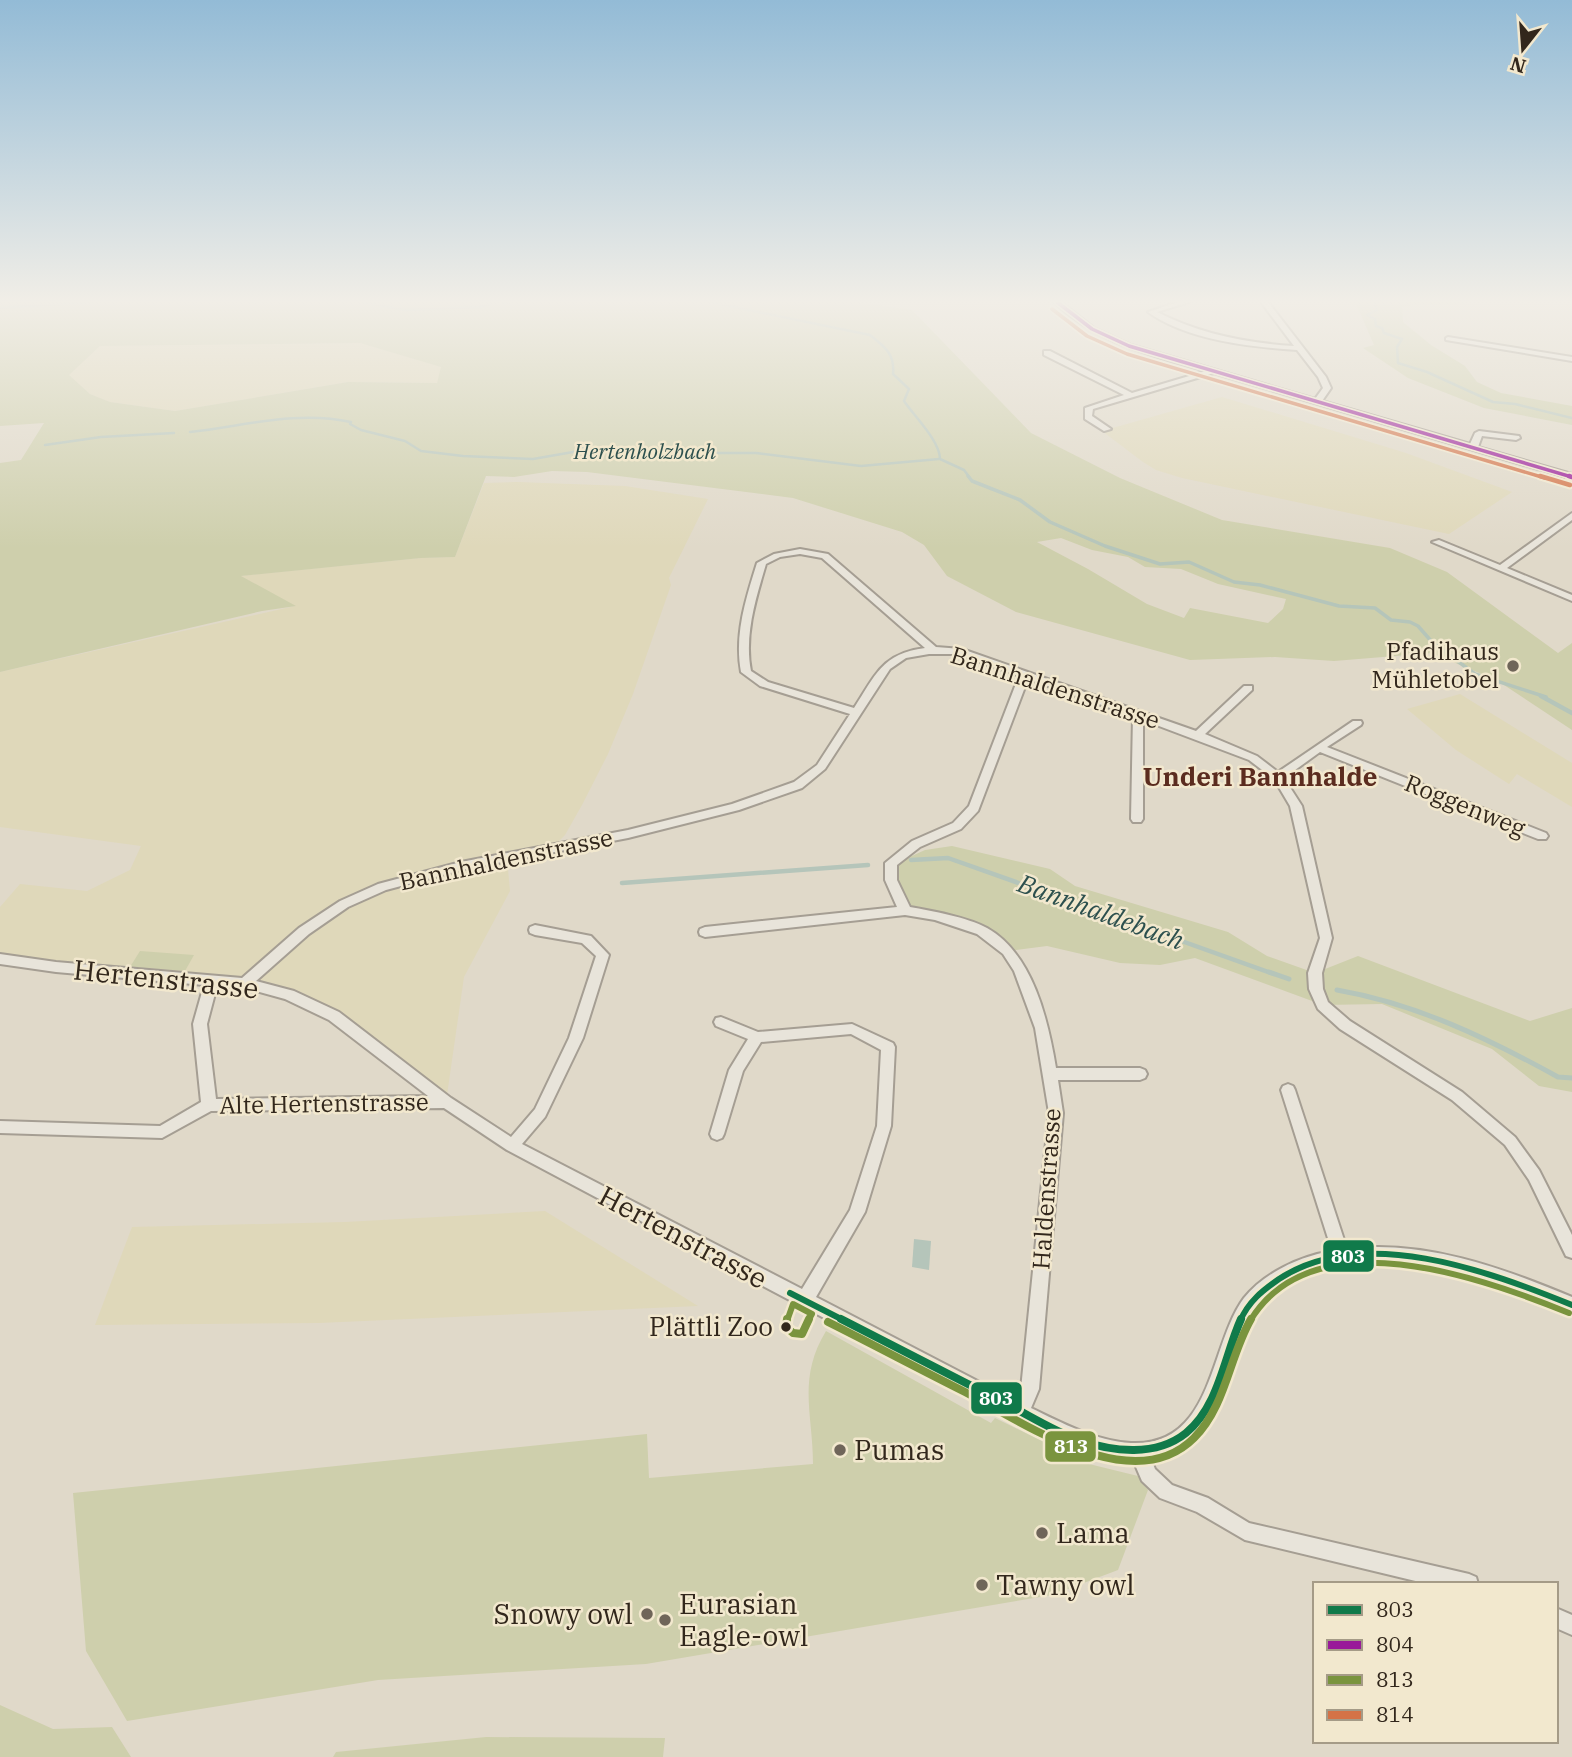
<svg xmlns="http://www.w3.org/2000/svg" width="1572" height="1757" viewBox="0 0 1572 1757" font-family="'IBM Plex Serif',serif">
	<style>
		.farmland { fill: #dfd8ba }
		.green { fill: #cecfac; fill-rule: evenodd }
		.water { fill: #b5c5ba }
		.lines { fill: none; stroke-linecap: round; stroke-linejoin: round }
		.stream-far3 { stroke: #b5c5ba; stroke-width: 2.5 }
		.stream-far2 { stroke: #b5c5ba; stroke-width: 3.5 }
		.stream-far1 { stroke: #b5c5ba; stroke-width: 4.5 }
		.stream { stroke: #b5c5ba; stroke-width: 5 }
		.street-casing { stroke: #a59e93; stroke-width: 4 }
		.street { fill: #e8e4da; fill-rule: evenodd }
		.bus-1-far1-casing { stroke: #f2e8ce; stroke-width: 11 }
		.bus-1-casing { stroke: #f2e8ce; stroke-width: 13 }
		.bus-2-far1-casing { stroke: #f2e8ce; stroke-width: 7 }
		.bus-2-casing { stroke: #f2e8ce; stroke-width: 9 }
		.bus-3-far1-casing { stroke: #f2e8ce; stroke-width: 11 }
		.bus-3-casing { stroke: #f2e8ce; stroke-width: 13 }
		.bus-4-far1-casing { stroke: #f2e8ce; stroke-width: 7 }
		.bus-4-casing { stroke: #f2e8ce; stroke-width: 9 }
		.bus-1-far1 { stroke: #107a4a; stroke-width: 6 }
		.bus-1 { stroke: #107a4a; stroke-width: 8 }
		.bus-2-far1 { stroke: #991a99; stroke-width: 3.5 }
		.bus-2 { stroke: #991a99; stroke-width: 4.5 }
		.bus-3-far1 { stroke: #7a943e; stroke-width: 6 }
		.bus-3 { stroke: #7a943e; stroke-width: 8 }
		.bus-4-far1 { stroke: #d47347; stroke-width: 3.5 }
		.bus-4 { stroke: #d47347; stroke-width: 4.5 }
		.poi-dot { fill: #6f6559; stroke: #f2e8ce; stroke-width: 2.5 }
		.bus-dot { fill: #32271c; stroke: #f2e8ce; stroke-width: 2.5 }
		.labels { text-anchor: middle; stroke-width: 5; stroke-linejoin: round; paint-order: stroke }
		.far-water-label { font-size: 21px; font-style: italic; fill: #2d504e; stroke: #f2e8ce }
		.poi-label { font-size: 24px; fill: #32271c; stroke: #f2e8ce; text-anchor: end }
		.street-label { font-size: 24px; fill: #32271c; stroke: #f2e8ce }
		.neighbourhood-label { font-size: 26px; font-weight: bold; fill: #5b2c1f; stroke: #f2e8ce }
		.water-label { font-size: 26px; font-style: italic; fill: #2d504e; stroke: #f2e8ce }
		.near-bus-label { font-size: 26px; fill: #32271c; stroke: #f2e8ce; text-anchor: end }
		.near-street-label { font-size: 28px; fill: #32271c; stroke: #f2e8ce }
		.near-poi-label { font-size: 28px; fill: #32271c; stroke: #f2e8ce; text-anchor: start }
		.line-badge { stroke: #f2e8ce; stroke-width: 2.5 }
		.badge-label { font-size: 19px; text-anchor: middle; font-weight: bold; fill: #fff }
	</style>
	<rect width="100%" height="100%" fill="#e0d9c9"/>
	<g class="farmland">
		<path d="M 360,343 L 442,367 L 437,383 L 348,382 L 175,411 L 110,402 L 90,394 L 68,375 L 100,346 Z"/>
		<path d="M 1222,397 L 1406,453 L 1512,492 L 1449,534 L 1182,478 L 1156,470 L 1143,462 L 1102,431 Z"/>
		<path d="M 517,482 L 625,486 L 708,499 L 669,578 L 671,585 L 633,694 L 608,754 L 582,805 L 565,835 L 550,850 L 507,858 L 510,891 L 464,977 L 446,1102 L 334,1016 L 245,983 L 0,959 L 0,907 L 20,884 L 87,891 L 130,870 L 141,846 L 0,827 L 0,672 L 295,606 L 240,576 L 421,558 L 455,557 L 484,483 Z"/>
		<path d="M 1460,694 L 1572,763 L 1572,807 L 1517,774 L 1509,784 L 1456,750 L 1407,709 Z"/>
		<path d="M 545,1211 L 698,1306 L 319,1323 L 95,1325 L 132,1227 L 345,1222 Z"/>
	</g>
	<g class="green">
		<path d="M 0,302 L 856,302 L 912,310 L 1031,433 L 1120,478 L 1222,520 L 1390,548 L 1447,572 L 1558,653 L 1572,643 L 1572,730 L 1498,681 L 1432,653 L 1334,661 L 1275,657 L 1190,660 L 1016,612 L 947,576 L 924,545 L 902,532 L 793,498 L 587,472 L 552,471 L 514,477 L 486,476 L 455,557 L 421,558 L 241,576 L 296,606 L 262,611 L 0,672 L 0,463 L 21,460 L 44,423 L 0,426 ZM 360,343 L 441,367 L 437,383 L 348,382 L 175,411 L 110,402 L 90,394 L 69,375 L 100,346 ZM 1061,538 L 1092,550 L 1128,557 L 1145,567 L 1181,569 L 1218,584 L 1286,599 L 1283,609 L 1268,623 L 1190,608 L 1184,618 L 1147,604 L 1088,569 L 1037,542 Z"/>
		<path d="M 1349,302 L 1463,302 L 1465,305 L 1414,305 L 1402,307 L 1403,322 L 1431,345 L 1465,366 L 1477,382 L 1501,393 L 1572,406 L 1572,425 L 1484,408 L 1408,378 L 1363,348 L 1374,345 L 1357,306 Z"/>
		<path d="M 952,846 L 1050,869 L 1075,886 L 1228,932 L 1267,956 L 1315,973 L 1358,956 L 1530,1021 L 1572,1008 L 1572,1092 L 1539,1086 L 1492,1049 L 1382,1004 L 1323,1005 L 1195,958 L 1160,965 L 1120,963 L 1047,946 L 1008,951 L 982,931 L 905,911 L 891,880 L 893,859 L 903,860 L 925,850 Z"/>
		<path d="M 140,951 L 194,955 L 185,971 L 130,967 Z"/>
		<path d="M 826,1331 L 991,1423 L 995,1418 L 1089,1464 L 1138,1476 L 1148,1490 L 1118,1570 L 1052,1595 L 646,1664 L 378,1680 L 127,1721 L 86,1651 L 73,1493 L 647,1434 L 649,1478 L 813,1464 C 813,1414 797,1379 826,1331 Z"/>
		<path d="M 0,1705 L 53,1729 L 112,1727 L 131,1757 L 0,1757 Z"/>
		<path d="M 486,1737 L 665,1738 L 663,1757 L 333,1757 L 336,1752 Z"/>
	</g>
	<path class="water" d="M 914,1239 L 931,1241 L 929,1270 L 912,1267 Z"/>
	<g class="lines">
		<g class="stream-far3">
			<path d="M 249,302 L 269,302"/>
			<path d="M 362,302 L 405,310 L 480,307 L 491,304"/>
			<path d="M 710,302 L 870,335 C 885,347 895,354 893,374 L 909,389 L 904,401 C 914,416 940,441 940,459 L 964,470 L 970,478"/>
			<path d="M 1374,302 L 1377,310 L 1367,315 L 1375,319 L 1376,326 L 1382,328 L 1384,333 L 1402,339 L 1397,347 L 1398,363 L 1427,372 L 1493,402 L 1515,404 L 1572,418"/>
			<path d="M 503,303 L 509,302"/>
			<path d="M 0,308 L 93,302"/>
			<path d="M 190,432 C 245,426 296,410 351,422 L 350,424 L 361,430 L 405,441 L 421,451 L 463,456 L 533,459 L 573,452 L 581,448 L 623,448 L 663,453 L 756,453 L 861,466 L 939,459"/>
			<path d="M 45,445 L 101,437 L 174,433"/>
		</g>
		<path class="stream-far2" d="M 968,476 L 972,481 L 1020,500 L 1050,522 L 1105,546 L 1160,564 L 1189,562 L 1234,582 L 1260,585 L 1339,606 L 1375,608 L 1391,620 L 1410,622 L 1418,626 L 1432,642 L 1475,674 L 1546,697"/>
		<g class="stream-far1">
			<path d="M 1541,696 L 1572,713"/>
			<path d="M 911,860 L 948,858 L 1064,899 L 1117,924 L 1148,929 L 1274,974"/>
			<path d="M 622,883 L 868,865"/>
		</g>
		<g class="stream">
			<path d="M 1269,972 L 1289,979"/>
			<path d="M 1337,990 C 1417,1004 1487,1038 1558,1077 L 1572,1078"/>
		</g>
		<g class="street-casing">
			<g id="street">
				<path d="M 1054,302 L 1061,302 L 1094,328 L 1131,345 L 1315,399 L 1323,388 L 1318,377 L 1297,350 C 1251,347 1186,340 1148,312 L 1178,302 L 1189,302 L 1157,312 C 1200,334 1246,343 1294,346 L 1261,302 L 1268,302 L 1326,377 L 1331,388 L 1322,401 L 1470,444 L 1475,433 L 1479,431 L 1519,436 L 1520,438 L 1516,440 L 1482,436 L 1478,447 L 1572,474 L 1572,479 L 1214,373 L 1093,409 L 1092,416 L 1111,429 L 1104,431 L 1085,419 L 1085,408 L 1124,395 L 1044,355 L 1044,351 L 1050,351 L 1132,393 L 1206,371 C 1149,354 1099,344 1054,302 Z"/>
				<path d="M 1448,337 L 1572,357 L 1572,361 L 1446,340 L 1446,338 Z"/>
				<path d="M 1572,513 L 1572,520 L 1507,568 L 1572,595 L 1572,601 L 1432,542 L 1439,540 L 1500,565 Z"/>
				<path d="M 800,549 L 828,554 L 936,647 L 962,649 L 1196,731 L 1244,686 L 1252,686 L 1252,690 L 1205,734 L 1257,756 L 1278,772 L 1353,721 L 1361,721 L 1362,723 L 1361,725 L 1327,747 L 1546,833 L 1548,836 L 1546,839 L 1538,839 L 1320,752 L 1284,778 L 1302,806 L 1332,938 L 1322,973 L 1323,989 L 1328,1002 L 1350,1021 L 1462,1092 L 1515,1137 L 1539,1170 L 1572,1235 L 1572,1258 L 1566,1256 L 1529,1180 L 1505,1145 L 1452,1100 L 1340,1029 L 1318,1009 L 1309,989 L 1308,973 L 1320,938 L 1290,806 L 1274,779 L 1249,760 L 1143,720 L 1143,819 L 1141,822 L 1133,822 L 1131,819 L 1133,716 L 1028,679 L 978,811 L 961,829 L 920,847 L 897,865 L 897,880 L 910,907 C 932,911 967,917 987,928 C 1033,954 1048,1020 1056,1068 L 1140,1068 L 1145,1070 L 1147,1074 L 1145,1078 L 1140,1080 L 1058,1080 L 1063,1113 L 1039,1389 L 1031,1408 C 1062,1423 1096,1441 1131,1443 C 1214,1447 1209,1345 1244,1298 C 1264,1273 1300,1256 1332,1251 L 1281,1090 L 1283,1086 L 1288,1084 L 1293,1086 L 1295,1090 L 1347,1249 C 1423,1239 1503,1268 1572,1297 L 1572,1313 C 1547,1303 1523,1292 1498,1284 C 1423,1260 1317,1241 1258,1306 C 1244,1322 1240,1345 1233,1364 C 1221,1403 1197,1454 1151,1459 L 1155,1469 L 1172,1485 L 1208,1498 L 1249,1523 L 1469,1574 L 1476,1577 L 1478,1584 L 1428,1584 L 1245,1540 L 1197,1512 L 1160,1498 L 1142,1481 L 1133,1460 C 1074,1456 1018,1420 966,1393 C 913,1365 859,1336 805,1308 L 798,1306 L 797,1304 L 507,1150 L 444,1108 L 211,1111 L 162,1138 L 0,1133 L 0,1121 L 160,1126 L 201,1102 L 193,1024 L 204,985 L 56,972 L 0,964 L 0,954 L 56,962 L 242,978 L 299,928 L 340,901 L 378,884 L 461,862 L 628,830 L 732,804 L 794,782 L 817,765 L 850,714 L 760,686 L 741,672 C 734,635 746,598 757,563 L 774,554 ZM 800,554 L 822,558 L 925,648 C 882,653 875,676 854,708 L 768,682 L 751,671 C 744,635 756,598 766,564 L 780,557 ZM 929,654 L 957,654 L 1019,676 L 969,806 L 953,823 L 912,841 L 885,863 L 885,880 L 897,907 L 705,927 L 700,929 L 699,932 L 700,935 L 705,937 L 905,915 L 935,920 L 977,934 L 1003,954 L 1014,971 L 1035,1028 L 1049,1113 L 1021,1389 L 1016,1401 L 816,1297 L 865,1212 L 891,1126 L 895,1047 L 893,1043 L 852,1024 L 758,1032 L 721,1017 L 716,1018 L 714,1022 L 716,1026 L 748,1039 L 729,1070 L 710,1134 L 712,1138 L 717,1140 L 722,1138 L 724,1134 L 743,1071 L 761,1042 L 851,1034 L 881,1050 L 877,1126 L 850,1210 L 802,1289 L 522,1144 L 545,1117 L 583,1038 L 609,955 L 591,936 L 535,925 L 530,927 L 529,930 L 530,933 L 535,935 L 582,943 L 596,956 L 569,1038 L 535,1109 L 511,1137 L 451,1098 L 339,1012 L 294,991 L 256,981 L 309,934 L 348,907 L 386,890 L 461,870 L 628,838 L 739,810 L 802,788 L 825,769 L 890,669 L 906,658 ZM 217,986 L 245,988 L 285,999 L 329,1020 L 428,1096 L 216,1099 L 207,1024 Z"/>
				<path d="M 1556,1608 L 1572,1615 L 1572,1635 L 1556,1628 Z"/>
			</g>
		</g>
		<use href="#street" class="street"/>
		<g class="bus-1-far1-casing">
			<g id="bus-1-far1">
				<path d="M 790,1293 L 845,1321"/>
				<path d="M 1240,1321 C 1249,1301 1262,1291 1279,1279 C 1363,1224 1488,1271 1572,1305"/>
			</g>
		</g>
		<g class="bus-1-casing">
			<path id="bus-1" d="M 841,1319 C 895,1347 949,1374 1003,1402 C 1027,1414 1053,1431 1079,1440 C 1113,1452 1156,1457 1186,1433 C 1219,1406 1224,1357 1241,1319"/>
		</g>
		<g class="bus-2-far1-casing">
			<path id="bus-2-far1" d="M 1057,302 L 1092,329 L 1129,346 L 1572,477"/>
		</g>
		<g class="bus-2-casing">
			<path id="bus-2" d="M 1569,476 L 1572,477"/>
		</g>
		<g class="bus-3-far1-casing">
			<g id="bus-3-far1">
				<path d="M 787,1321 L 793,1304 L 812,1314 L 808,1321"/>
				<path d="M 1250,1321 C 1313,1217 1481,1277 1569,1313"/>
			</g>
		</g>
		<g class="bus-3-casing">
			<g id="bus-3">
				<path d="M 787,1319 L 786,1327 L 793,1333 L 802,1334 L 809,1319"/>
				<path d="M 828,1322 C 874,1345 919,1369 965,1392 C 1024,1423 1133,1499 1194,1438 C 1226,1406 1229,1357 1251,1319"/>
			</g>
		</g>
		<g class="bus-4-far1-casing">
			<path id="bus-4-far1" d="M 1052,309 L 1087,336 L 1127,354 L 1545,478"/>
		</g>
		<g class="bus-4-casing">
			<path id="bus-4" d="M 1540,476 L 1570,485"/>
		</g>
		<use href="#bus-1-far1" class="bus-1-far1"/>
		<use href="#bus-1" class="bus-1"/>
		<use href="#bus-2-far1" class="bus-2-far1"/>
		<use href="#bus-2" class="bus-2"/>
		<use href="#bus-3-far1" class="bus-3-far1"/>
		<use href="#bus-3" class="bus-3"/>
		<use href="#bus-4-far1" class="bus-4-far1"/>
		<use href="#bus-4" class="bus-4"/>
	</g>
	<linearGradient id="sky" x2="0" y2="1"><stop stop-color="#93bbd6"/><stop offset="0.55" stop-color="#f1eee7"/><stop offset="1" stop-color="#f1eee7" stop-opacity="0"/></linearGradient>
	<rect width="1572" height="548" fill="url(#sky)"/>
	<g class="poi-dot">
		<circle cx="1513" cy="666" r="7"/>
		<circle cx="840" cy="1450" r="7"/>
		<circle cx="1042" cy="1533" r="7"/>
		<circle cx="982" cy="1585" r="7"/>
		<circle cx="647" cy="1614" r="7"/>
		<circle cx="665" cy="1620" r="7"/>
	</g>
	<circle class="bus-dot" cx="786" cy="1327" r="6"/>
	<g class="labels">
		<g class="far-water-label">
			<text x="645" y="459">Hertenholzbach</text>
		</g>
		<g class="poi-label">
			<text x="1499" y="660">Pfadihaus<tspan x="1499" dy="28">Mühletobel</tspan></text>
		</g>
		<g class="street-label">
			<text transform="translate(1055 688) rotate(18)" y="8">Bannhaldenstrasse</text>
			<text transform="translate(1465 806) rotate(22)" y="8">Roggenweg</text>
			<text transform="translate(506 860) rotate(-12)" y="8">Bannhaldenstrasse</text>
			<text transform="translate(324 1104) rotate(-1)" y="8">Alte Hertenstrasse</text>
			<text transform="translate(1047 1189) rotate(-86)" y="8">Haldenstrasse</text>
		</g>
		<g class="neighbourhood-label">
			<text x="1260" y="786">Underi Bannhalde</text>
		</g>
		<g class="water-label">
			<text transform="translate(1101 912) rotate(20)" y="9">Bannhaldebach</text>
		</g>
		<g class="near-bus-label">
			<text x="773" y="1336">Plättli Zoo</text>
		</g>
		<g class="near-street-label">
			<text transform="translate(166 979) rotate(6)" y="10">Hertenstrasse</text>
			<text transform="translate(683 1237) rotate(28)" y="10">Hertenstrasse</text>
		</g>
		<g class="near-poi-label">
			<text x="854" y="1460">Pumas</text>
			<text x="1056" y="1543">Lama</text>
			<text x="996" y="1595">Tawny owl</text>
			<text x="679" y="1614">Eurasian<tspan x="679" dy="32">Eagle-owl</tspan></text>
			<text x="633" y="1624" text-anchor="end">Snowy owl</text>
		</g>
	</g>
	<g class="line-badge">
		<rect x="1322" y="1239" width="53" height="34" rx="7" fill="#107a4a"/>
		<rect x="970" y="1381" width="53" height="34" rx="7" fill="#107a4a"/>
		<rect x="1044" y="1430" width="53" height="33" rx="7" fill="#7a943e"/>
	</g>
	<g class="badge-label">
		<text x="1348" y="1263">803</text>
		<text x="996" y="1405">803</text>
		<text x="1071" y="1453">813</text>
	</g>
	<rect x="1313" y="1582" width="245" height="161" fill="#f2e8ce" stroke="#a59b87" stroke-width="2"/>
	<rect x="1327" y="1605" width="35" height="10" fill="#107a4a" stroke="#a59b87" stroke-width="2"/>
	<text x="1376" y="1617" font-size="21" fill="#32271c">803</text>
	<rect x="1327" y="1640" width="35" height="10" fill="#991a99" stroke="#a59b87" stroke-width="2"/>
	<text x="1376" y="1652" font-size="21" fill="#32271c">804</text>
	<rect x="1327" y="1675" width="35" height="10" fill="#7a943e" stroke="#a59b87" stroke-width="2"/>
	<text x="1376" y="1687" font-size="21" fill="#32271c">813</text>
	<rect x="1327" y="1710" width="35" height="10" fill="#d47347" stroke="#a59b87" stroke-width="2"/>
	<text x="1376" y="1722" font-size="21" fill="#32271c">814</text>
	<g transform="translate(1523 49) rotate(197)" stroke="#f2e8ce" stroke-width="5" paint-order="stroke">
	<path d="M0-5L12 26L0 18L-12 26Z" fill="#32271c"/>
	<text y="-10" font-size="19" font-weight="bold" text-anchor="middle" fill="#32271c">N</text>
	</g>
</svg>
